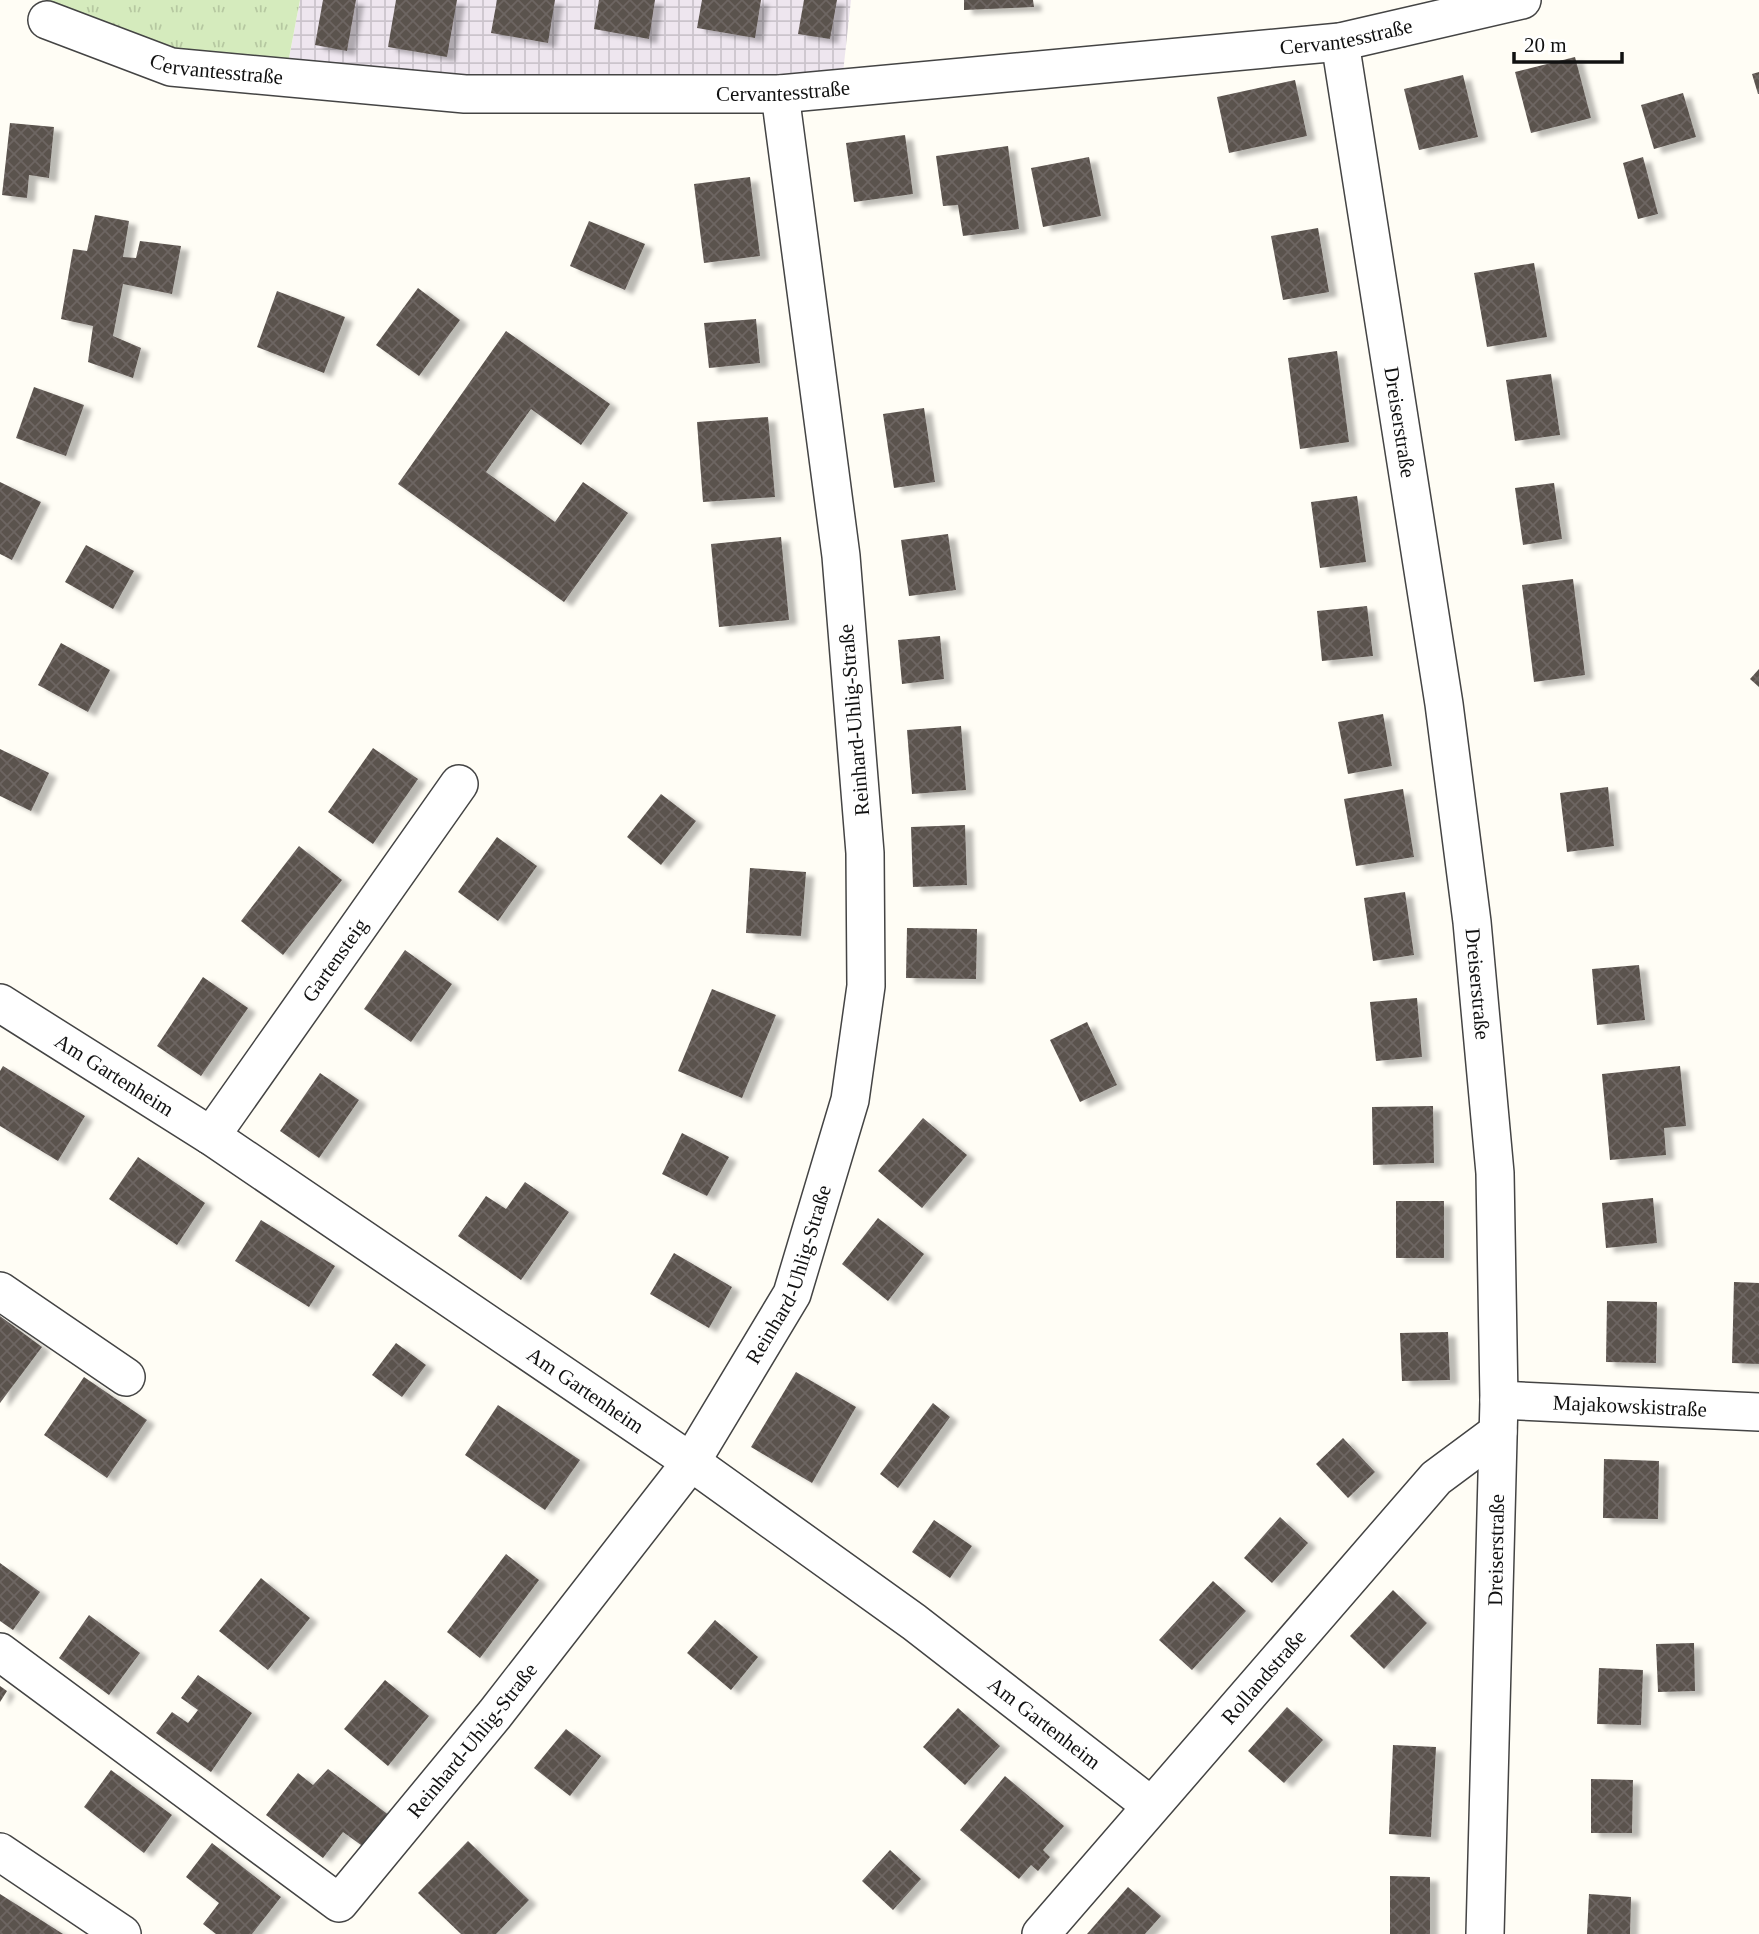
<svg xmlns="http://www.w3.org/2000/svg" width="1759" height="1934" viewBox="0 0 1759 1934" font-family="'Times New Roman',serif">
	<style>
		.industrial { fill: url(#industrial-grid) }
		.grass { fill: url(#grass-tufts) }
		.building { fill: url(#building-cross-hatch); filter: url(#shadow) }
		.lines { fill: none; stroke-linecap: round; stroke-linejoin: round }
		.minor-casing { stroke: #444; stroke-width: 40 }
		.minor { stroke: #fff; stroke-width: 37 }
		.labels { text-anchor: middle; stroke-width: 7; stroke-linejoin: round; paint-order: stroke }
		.street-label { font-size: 21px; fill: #111; stroke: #fff }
	</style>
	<defs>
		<pattern id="industrial-grid" width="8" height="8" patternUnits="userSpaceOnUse" patternTransform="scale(1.75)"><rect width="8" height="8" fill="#eee6ef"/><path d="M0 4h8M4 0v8" fill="none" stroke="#cbc4cc"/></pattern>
		<pattern id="grass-tufts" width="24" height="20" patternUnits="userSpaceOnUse" patternTransform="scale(1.75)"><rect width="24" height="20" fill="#d5ebbd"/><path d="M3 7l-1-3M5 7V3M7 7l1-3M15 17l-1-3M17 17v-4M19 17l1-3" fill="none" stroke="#b6c8a1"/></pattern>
		<pattern id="building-cross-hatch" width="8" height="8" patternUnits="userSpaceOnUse" patternTransform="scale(1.75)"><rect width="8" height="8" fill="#5a524d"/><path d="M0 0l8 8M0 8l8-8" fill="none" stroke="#6d6662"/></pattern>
		<filter id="shadow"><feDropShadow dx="8" dy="4.5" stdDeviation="2" flood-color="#0004"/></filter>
	</defs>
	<rect width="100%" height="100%" fill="#fffdf5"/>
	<path class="industrial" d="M 300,0 L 851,0 L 840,100 L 285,79 Z"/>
	<path class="grass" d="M 47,0 L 300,0 L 285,79 L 172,59 L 50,4 Z"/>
	<g class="building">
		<path d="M 323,0 L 356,0 L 347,51 L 315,45 Z"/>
		<path d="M 396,0 L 457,0 L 447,57 L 388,47 Z"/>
		<path d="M 497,0 L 555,0 L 548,43 L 491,33 Z"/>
		<path d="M 599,0 L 655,0 L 649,39 L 594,29 Z"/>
		<path d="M 702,0 L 761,0 L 755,38 L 697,28 Z"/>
		<path d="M 804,0 L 837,0 L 830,39 L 798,34 Z"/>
		<path d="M 964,0 L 1033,0 L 1034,7 L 964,10 Z"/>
		<path d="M 1575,57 L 1591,118 L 1531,133 L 1515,72 Z"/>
		<path d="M 1759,72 L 1759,94 L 1758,94 L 1752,74 Z"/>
		<path d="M 1463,75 L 1478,137 L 1419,150 L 1404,89 Z"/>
		<path d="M 1295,80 L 1307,136 L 1229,153 L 1217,97 Z"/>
		<path d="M 1683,93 L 1696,137 L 1654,149 L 1641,105 Z"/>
		<path d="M 10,123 L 54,127 L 49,178 L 29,175 L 27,198 L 2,195 Z"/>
		<path d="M 905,135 L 913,194 L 854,202 L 846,143 Z"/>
		<path d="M 1008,146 L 1019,229 L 963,236 L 958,205 L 943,206 L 936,156 Z"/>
		<path d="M 1089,157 L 1101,216 L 1043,227 L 1031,168 Z"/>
		<path d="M 1643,157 L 1658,214 L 1638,219 L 1623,163 Z"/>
		<path d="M 750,177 L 760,256 L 704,263 L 694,184 Z"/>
		<path d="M 95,215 L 129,221 L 123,257 L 136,258 L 140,241 L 181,246 L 172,294 L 123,284 L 113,336 L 141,348 L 133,378 L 88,362 L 93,326 L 61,319 L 73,249 L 87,251 Z"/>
		<path d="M 589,221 L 645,244 L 625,290 L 570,266 Z"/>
		<path d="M 1318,228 L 1329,292 L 1283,300 L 1271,236 Z"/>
		<path d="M 1534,263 L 1547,337 L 1487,347 L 1474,273 Z"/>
		<path d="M 418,288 L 460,320 L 419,376 L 376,345 Z"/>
		<path d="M 277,291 L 345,317 L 324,373 L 257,347 Z"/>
		<path d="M 756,319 L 760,363 L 709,368 L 704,323 Z"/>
		<path d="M 506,331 L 610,404 L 581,445 L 531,409 L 486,472 L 555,522 L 583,482 L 628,513 L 564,602 L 398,484 Z"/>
		<path d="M 1337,351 L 1349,442 L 1300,449 L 1288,358 Z"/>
		<path d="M 1551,374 L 1560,435 L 1515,441 L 1506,380 Z"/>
		<path d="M 34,387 L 84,405 L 66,456 L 16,438 Z"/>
		<path d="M 924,408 L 935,482 L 894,488 L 883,414 Z"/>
		<path d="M 768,417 L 775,497 L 703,502 L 697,422 Z"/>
		<path d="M 0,482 L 41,502 L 12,560 L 0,554 Z"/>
		<path d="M 1554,483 L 1562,539 L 1523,545 L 1515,488 Z"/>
		<path d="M 1357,496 L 1366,562 L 1320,568 L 1311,502 Z"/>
		<path d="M 948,534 L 956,590 L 909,596 L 901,540 Z"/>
		<path d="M 781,537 L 789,620 L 719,627 L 711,544 Z"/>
		<path d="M 86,545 L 134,571 L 113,609 L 65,582 Z"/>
		<path d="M 1573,579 L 1585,675 L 1534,682 L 1522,585 Z"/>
		<path d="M 1367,606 L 1373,656 L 1322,661 L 1317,611 Z"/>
		<path d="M 940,636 L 944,679 L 902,684 L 898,640 Z"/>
		<path d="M 61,643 L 110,670 L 88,712 L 38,685 Z"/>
		<path d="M 1759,669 L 1759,687 L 1750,679 Z"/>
		<path d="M 1383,714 L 1392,766 L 1348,774 L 1338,722 Z"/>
		<path d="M 961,726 L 966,790 L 912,794 L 907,730 Z"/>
		<path d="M 373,748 L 418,779 L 373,844 L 328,812 Z"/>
		<path d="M 0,749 L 49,773 L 31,811 L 0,796 Z"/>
		<path d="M 1608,787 L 1614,846 L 1567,852 L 1560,793 Z"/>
		<path d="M 1403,789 L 1414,857 L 1356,866 L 1344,799 Z"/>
		<path d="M 661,794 L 696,821 L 661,865 L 627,837 Z"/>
		<path d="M 965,825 L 967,885 L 913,887 L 911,827 Z"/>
		<path d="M 497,837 L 537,866 L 498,921 L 458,892 Z"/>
		<path d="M 299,846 L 342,880 L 283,955 L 241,921 Z"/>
		<path d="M 750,868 L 806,872 L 801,936 L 746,933 Z"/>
		<path d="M 1405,892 L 1414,955 L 1373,961 L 1364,898 Z"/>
		<path d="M 907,928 L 977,929 L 976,979 L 906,978 Z"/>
		<path d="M 405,950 L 452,984 L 411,1042 L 364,1009 Z"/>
		<path d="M 1639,965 L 1645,1020 L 1597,1025 L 1592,969 Z"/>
		<path d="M 203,977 L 248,1008 L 201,1076 L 157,1046 Z"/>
		<path d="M 712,989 L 776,1015 L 742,1098 L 678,1071 Z"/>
		<path d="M 1417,998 L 1422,1057 L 1376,1061 L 1370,1002 Z"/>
		<path d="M 1087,1022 L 1117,1085 L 1080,1102 L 1050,1040 Z"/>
		<path d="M 3,1066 L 85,1116 L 58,1161 L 0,1126 L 0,1071 Z"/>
		<path d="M 1680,1066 L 1686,1126 L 1664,1128 L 1666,1155 L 1610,1160 L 1602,1074 Z"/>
		<path d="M 320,1073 L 359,1100 L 319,1158 L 280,1131 Z"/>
		<path d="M 1433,1106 L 1434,1163 L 1373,1165 L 1372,1107 Z"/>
		<path d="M 923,1118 L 967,1155 L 922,1208 L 878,1171 Z"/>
		<path d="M 682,1133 L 729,1157 L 707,1196 L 662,1174 Z"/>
		<path d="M 138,1157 L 205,1203 L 177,1245 L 109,1199 Z"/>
		<path d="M 525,1182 L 569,1212 L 521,1280 L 458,1236 L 486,1196 L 506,1209 Z"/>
		<path d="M 1653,1198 L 1657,1243 L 1606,1248 L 1602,1203 Z"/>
		<rect x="1396" y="1201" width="48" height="57"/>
		<path d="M 878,1218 L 924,1254 L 888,1301 L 842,1264 Z"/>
		<path d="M 261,1220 L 335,1266 L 309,1307 L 235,1261 Z"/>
		<path d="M 674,1253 L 732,1287 L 709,1328 L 650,1294 Z"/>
		<path d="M 1734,1282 L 1759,1283 L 1759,1364 L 1732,1363 Z"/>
		<path d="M 1607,1301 L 1657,1302 L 1656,1363 L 1606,1362 Z"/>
		<path d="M 0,1316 L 42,1347 L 0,1403 Z"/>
		<path d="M 1448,1332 L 1450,1380 L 1402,1381 L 1400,1333 Z"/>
		<path d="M 396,1343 L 426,1365 L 402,1397 L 372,1375 Z"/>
		<path d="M 796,1372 L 856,1407 L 812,1483 L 751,1447 Z"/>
		<path d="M 84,1377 L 147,1420 L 107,1478 L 44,1435 Z"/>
		<path d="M 933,1403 L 950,1417 L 898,1488 L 880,1474 Z"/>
		<path d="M 498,1405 L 580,1460 L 545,1510 L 465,1455 Z"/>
		<path d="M 1343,1438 L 1375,1472 L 1348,1498 L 1316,1464 Z"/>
		<path d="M 1604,1459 L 1659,1461 L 1658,1519 L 1603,1518 Z"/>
		<path d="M 1280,1517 L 1308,1543 L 1272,1583 L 1244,1558 Z"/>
		<path d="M 934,1520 L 972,1546 L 950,1578 L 912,1552 Z"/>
		<path d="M 506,1554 L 539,1580 L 480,1658 L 447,1632 Z"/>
		<path d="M 0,1563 L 40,1592 L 13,1630 L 0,1621 Z"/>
		<path d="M 261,1578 L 310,1618 L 268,1670 L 219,1631 Z"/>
		<path d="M 1213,1581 L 1246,1611 L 1192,1670 L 1159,1640 Z"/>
		<path d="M 1393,1590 L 1427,1623 L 1384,1669 L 1350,1636 Z"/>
		<path d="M 89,1615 L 140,1653 L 109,1695 L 59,1658 Z"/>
		<path d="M 715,1620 L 758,1657 L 731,1690 L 687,1653 Z"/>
		<path d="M 1694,1643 L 1695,1691 L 1658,1692 L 1656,1644 Z"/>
		<path d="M 1599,1668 L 1643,1670 L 1641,1725 L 1597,1724 Z"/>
		<path d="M 198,1675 L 252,1713 L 211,1772 L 156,1733 L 172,1712 L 188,1723 L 198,1710 L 181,1698 Z"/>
		<path d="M 385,1680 L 429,1716 L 388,1766 L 344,1729 Z"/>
		<path d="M 0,1686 L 7,1691 L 0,1702 Z"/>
		<path d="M 1287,1707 L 1323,1740 L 1284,1783 L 1248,1751 Z"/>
		<path d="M 958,1708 L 1000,1746 L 965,1785 L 923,1747 Z"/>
		<path d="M 566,1729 L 601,1756 L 570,1796 L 534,1768 Z"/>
		<path d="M 1393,1745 L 1436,1747 L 1431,1837 L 1389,1834 Z"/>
		<path d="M 328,1769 L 394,1819 L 368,1850 L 343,1832 L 323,1858 L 266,1815 L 298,1773 L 313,1785 Z"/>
		<path d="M 111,1770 L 172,1815 L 144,1853 L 84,1807 Z"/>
		<path d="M 1005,1776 L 1064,1826 L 1043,1850 L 1050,1857 L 1038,1871 L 1031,1865 L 1019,1879 L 960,1830 Z"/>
		<path d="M 1591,1779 L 1633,1780 L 1632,1833 L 1591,1833 Z"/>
		<path d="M 468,1841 L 529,1900 L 496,1934 L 461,1934 L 418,1893 Z"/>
		<path d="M 212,1843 L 281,1897 L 252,1934 L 216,1934 L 203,1924 L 219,1903 L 186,1877 Z"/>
		<path d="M 890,1850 L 921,1879 L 893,1910 L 862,1881 Z"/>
		<path d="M 1390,1876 L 1430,1877 L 1430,1934 L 1390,1934 Z"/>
		<path d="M 1128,1887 L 1161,1916 L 1145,1934 L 1087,1934 Z"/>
		<path d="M 0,1894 L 63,1934 L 0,1934 Z"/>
		<path d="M 1589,1894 L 1631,1897 L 1630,1934 L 1587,1934 Z"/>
	</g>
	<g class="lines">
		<g class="minor-casing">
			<g id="minor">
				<path id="s1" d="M 47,20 L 171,67 L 465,94 L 780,94 L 1340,42 L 1522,0"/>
				<path id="s2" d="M 1340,42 L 1444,704 L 1472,922 L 1495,1173 L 1499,1400 L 1485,1934"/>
				<path id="s3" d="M 0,1003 L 211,1136 L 691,1462 L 914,1622 L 1150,1805"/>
				<path id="s4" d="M 211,1136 L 459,784"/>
				<path d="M 0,1291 L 126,1377"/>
				<path id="s5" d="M 1499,1400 L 1759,1412"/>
				<path id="s6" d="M 0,1652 L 339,1903 L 495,1714 L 691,1462 L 792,1294 L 850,1100 L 866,986 L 865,853 L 841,556 L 780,94"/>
				<path d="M 0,1852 L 122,1934"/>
				<path id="s7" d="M 1041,1934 L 1436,1478 L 1498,1432"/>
			</g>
		</g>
		<use href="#minor" class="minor"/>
	</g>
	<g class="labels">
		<g class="street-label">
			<text dy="7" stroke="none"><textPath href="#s1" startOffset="1312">Cervantesstraße</textPath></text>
			<text dy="7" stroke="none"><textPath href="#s1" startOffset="178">Cervantesstraße</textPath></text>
			<text dy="7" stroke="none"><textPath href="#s1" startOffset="746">Cervantesstraße</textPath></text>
			<text dy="7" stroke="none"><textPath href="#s2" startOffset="385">Dreiserstraße</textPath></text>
			<text transform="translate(854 720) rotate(-95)" y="7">Reinhard-Uhlig-Straße</text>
			<text dy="7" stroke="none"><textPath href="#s4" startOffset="215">Gartensteig</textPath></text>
			<text dy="7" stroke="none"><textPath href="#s2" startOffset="952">Dreiserstraße</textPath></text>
			<text dy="7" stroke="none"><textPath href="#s3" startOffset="135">Am Gartenheim</textPath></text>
			<text dy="7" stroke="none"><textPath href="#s6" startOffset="1199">Reinhard-Uhlig-Straße</textPath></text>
			<text dy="7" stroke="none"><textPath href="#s3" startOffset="702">Am Gartenheim</textPath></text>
			<text dy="7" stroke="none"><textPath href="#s5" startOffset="131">Majakowskistraße</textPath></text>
			<text transform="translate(1496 1550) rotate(-89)" y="7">Dreiserstraße</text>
			<text dy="7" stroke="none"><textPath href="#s7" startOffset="340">Rollandstraße</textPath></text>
			<text dy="7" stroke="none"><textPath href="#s3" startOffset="1269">Am Gartenheim</textPath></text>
			<text dy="7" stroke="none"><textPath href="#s6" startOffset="632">Reinhard-Uhlig-Straße</textPath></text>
		</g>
	</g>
	<path d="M1514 52v10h108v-10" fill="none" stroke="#111111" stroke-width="3.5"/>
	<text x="1524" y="52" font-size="21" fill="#111111" stroke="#ffffff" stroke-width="5" paint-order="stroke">20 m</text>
</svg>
